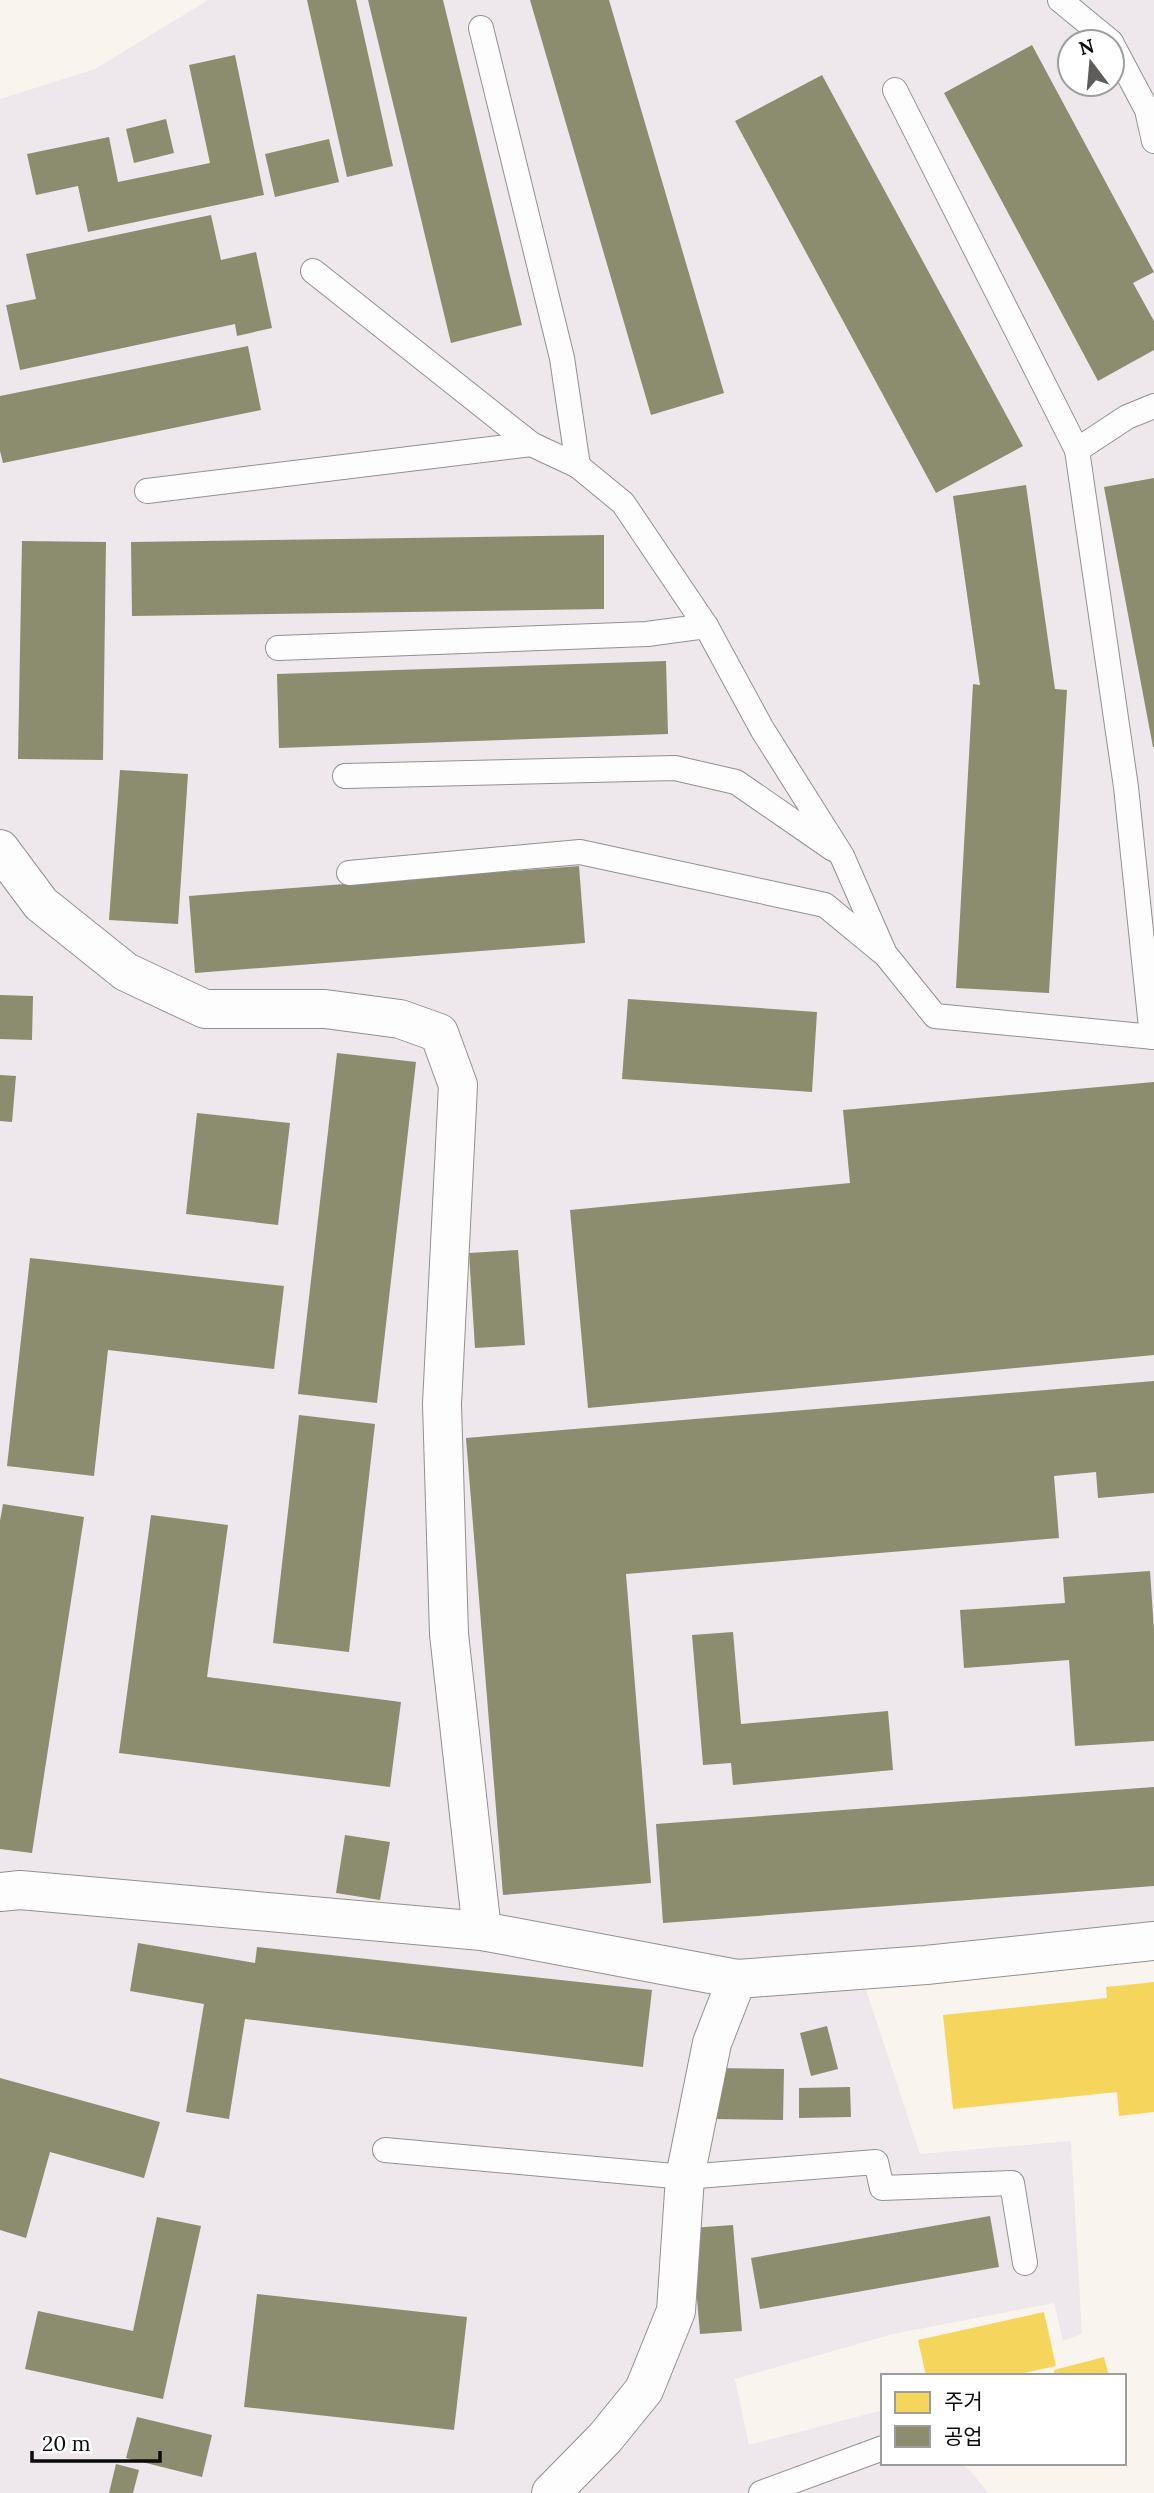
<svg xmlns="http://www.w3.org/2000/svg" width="1154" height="2493" viewBox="0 0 1154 2493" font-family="Lora,'Noto Sans KR',serif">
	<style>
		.industrial { fill: #eee8ec; fill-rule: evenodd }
		.homes { fill: #f6d55c }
		.industry { fill: #8c8c6e }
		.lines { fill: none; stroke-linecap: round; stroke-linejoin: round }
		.lane-casing { stroke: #93908e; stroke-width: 26 }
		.street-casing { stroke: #93908e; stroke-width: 40 }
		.lane { stroke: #fefdfd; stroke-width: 24 }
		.street { stroke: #fefdfd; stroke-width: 38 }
	</style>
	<rect width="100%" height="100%" fill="#faf4ef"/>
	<path class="industrial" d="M 208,0 L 1154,0 L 1154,1927 L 856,1959 L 920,2154 L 1071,2141 L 1082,2334 L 1063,2341 L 1054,2303 L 893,2334 L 735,2379 L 749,2445 L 883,2410 L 883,2463 L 963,2463 L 989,2493 L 0,2493 L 0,99 L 95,69 ZM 1070,42 L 1112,42 L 1112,84 L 1070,84 Z"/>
	<g class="homes">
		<path d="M 1154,1982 L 1154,2112 L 1119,2116 L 1117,2092 L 953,2109 L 943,2015 L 1107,1998 L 1106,1987 Z"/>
		<path d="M 1044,2312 L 1056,2366 L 1010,2376 L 926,2376 L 918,2340 Z"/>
		<path d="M 1104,2357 L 1109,2376 L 1055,2376 L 1054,2370 Z"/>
	</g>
	<g class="industry">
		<path d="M 307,0 L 356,0 L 393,166 L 347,177 Z"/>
		<path d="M 368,0 L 443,0 L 522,325 L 451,343 Z"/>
		<path d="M 530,0 L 609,0 L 724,393 L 651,415 Z"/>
		<path d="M 1032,45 L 1154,272 L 1133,283 L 1154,321 L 1154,350 L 1098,381 L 944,93 Z"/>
		<path d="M 235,55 L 264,195 L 88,232 L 78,186 L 36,195 L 27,154 L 109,137 L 118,182 L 210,163 L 189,65 Z"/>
		<path d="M 822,75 L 1023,446 L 936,493 L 735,121 Z"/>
		<path d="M 166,119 L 174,153 L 134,163 L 126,129 Z"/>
		<path d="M 329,139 L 339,182 L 275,197 L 265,154 Z"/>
		<path d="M 211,215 L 221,260 L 256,252 L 272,328 L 237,336 L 235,324 L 20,370 L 6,305 L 36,299 L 26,254 Z"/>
		<path d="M 248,346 L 261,410 L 3,463 L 0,451 L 0,396 Z"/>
		<path d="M 1154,478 L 1154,747 L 1153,747 L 1104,487 Z"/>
		<path d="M 1026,485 L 1055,689 L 1067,690 L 1049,993 L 956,988 L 973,684 L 980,685 L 953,496 Z"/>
		<path d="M 604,535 L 604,609 L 132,616 L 131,542 Z"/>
		<path d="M 22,541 L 106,542 L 103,760 L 18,759 Z"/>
		<path d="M 666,661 L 668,734 L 279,748 L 277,674 Z"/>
		<path d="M 120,770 L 188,774 L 178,924 L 109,920 Z"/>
		<path d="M 579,866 L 585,943 L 195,973 L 189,896 Z"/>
		<path d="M 0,995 L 33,996 L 32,1040 L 0,1039 Z"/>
		<path d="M 628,999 L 817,1012 L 812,1092 L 622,1079 Z"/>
		<path d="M 337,1053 L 416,1062 L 377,1403 L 298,1394 Z"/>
		<path d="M 0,1075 L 16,1076 L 12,1122 L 0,1121 Z"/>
		<path d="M 1154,1082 L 1154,1355 L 588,1408 L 570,1210 L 850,1183 L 843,1110 Z"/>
		<path d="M 197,1113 L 290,1123 L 278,1225 L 186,1214 Z"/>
		<path d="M 518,1250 L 525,1345 L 475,1348 L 469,1253 Z"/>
		<path d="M 30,1258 L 284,1286 L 274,1369 L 108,1350 L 94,1476 L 7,1466 Z"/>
		<path d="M 1154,1381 L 1154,1493 L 1098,1498 L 1096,1472 L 1054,1476 L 1059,1538 L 626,1574 L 651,1883 L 503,1895 L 466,1438 Z"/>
		<path d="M 299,1415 L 375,1424 L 349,1652 L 273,1643 Z"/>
		<path d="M 3,1504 L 84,1517 L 32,1853 L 0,1849 L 0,1521 Z"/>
		<path d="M 151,1515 L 228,1525 L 207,1677 L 401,1702 L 390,1787 L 119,1753 Z"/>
		<path d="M 1150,1571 L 1154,1630 L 1154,1741 L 1075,1746 L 1069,1660 L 964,1668 L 960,1610 L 1065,1603 L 1063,1577 Z"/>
		<path d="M 733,1632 L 741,1724 L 888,1711 L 893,1770 L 733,1785 L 731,1763 L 703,1765 L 692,1635 Z"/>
		<path d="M 1154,1787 L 1154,1886 L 663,1923 L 656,1824 Z"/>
		<path d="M 345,1835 L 390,1842 L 380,1900 L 336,1893 Z"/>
		<path d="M 138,1943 L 255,1963 L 257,1947 L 652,1990 L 643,2067 L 245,2019 L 229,2119 L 186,2112 L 204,2004 L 130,1991 Z"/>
		<path d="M 827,2026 L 838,2069 L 811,2076 L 800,2033 Z"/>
		<path d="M 714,2068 L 784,2069 L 783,2120 L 713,2119 Z"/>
		<path d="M 0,2078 L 160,2122 L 144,2178 L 50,2152 L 26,2238 L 0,2230 Z"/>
		<path d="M 850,2087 L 851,2117 L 799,2118 L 799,2088 Z"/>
		<path d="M 990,2216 L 999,2267 L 760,2309 L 751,2258 Z"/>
		<path d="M 157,2217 L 201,2226 L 163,2399 L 25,2369 L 38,2311 L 133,2331 Z"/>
		<path d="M 733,2225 L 742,2331 L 700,2334 L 691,2228 Z"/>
		<path d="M 257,2294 L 467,2317 L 454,2430 L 244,2407 Z"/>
		<path d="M 137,2417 L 212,2435 L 202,2477 L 126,2458 Z"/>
		<path d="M 116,2464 L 139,2470 L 133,2493 L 109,2493 Z"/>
	</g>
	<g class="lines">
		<g class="lane-casing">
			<g id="lane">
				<path d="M 1060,0 L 1111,42"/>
				<path d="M 481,28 L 562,358 L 578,466"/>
				<path d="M 1112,44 L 1147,110 L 1154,141"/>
				<path d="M 895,90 L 1077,450 L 1126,787 L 1152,1037"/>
				<path d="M 313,271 L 531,444"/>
				<path d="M 1077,450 L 1127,417 L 1154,406"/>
				<path d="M 147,491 L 531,444 L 578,466 L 623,503 L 706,626 L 762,729 L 842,856 L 885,954 L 935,1016 L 1154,1037"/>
				<path d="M 278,648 L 647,634 L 706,626"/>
				<path d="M 345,776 L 675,768 L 736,782 L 833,849"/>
				<path d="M 349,873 L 580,852 L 825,905 L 882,952"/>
				<path d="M 385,2150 L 685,2177 L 876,2162 L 882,2188 L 1012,2183 L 1025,2263"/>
				<path d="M 761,2493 L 883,2448"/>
			</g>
		</g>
		<g class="street-casing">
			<g id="street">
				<path d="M 0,849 L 41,904 L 126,972 L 205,1009 L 325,1009 L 400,1019 L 439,1033 L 458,1085 L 442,1404 L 449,1634 L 482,1931"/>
				<path d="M 0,1892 L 20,1890 L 482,1931 L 737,1979 L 926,1965 L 1154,1941"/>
				<path d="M 551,2493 L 605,2438 L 644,2390 L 676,2311 L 685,2177 L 712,2043 L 737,1979"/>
			</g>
		</g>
		<use href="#lane" class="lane"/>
		<use href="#street" class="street"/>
	</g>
	<rect x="881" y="2374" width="245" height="91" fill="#ffffff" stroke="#9d9d9d" stroke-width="2"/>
	<rect x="895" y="2392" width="35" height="21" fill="#f6d55c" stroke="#9d9d9d" stroke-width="2"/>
	<text x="944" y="2409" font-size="21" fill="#0b0b0b">주거</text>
	<rect x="895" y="2426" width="35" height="21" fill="#8c8c6e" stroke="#9d9d9d" stroke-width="2"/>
	<text x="944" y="2444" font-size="21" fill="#0b0b0b">공업</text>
	<g transform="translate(1091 63) rotate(344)"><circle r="33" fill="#ffffff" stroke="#9d9d9d" stroke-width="2"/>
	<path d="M0-5L12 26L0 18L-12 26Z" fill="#5f5d5b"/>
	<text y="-10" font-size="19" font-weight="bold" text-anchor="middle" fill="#0b0b0b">N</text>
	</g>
	<path d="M32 2451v10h128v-10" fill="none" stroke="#0b0b0b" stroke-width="3.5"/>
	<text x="42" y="2451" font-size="21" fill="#0b0b0b" stroke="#ffffff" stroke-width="5" paint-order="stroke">20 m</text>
</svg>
